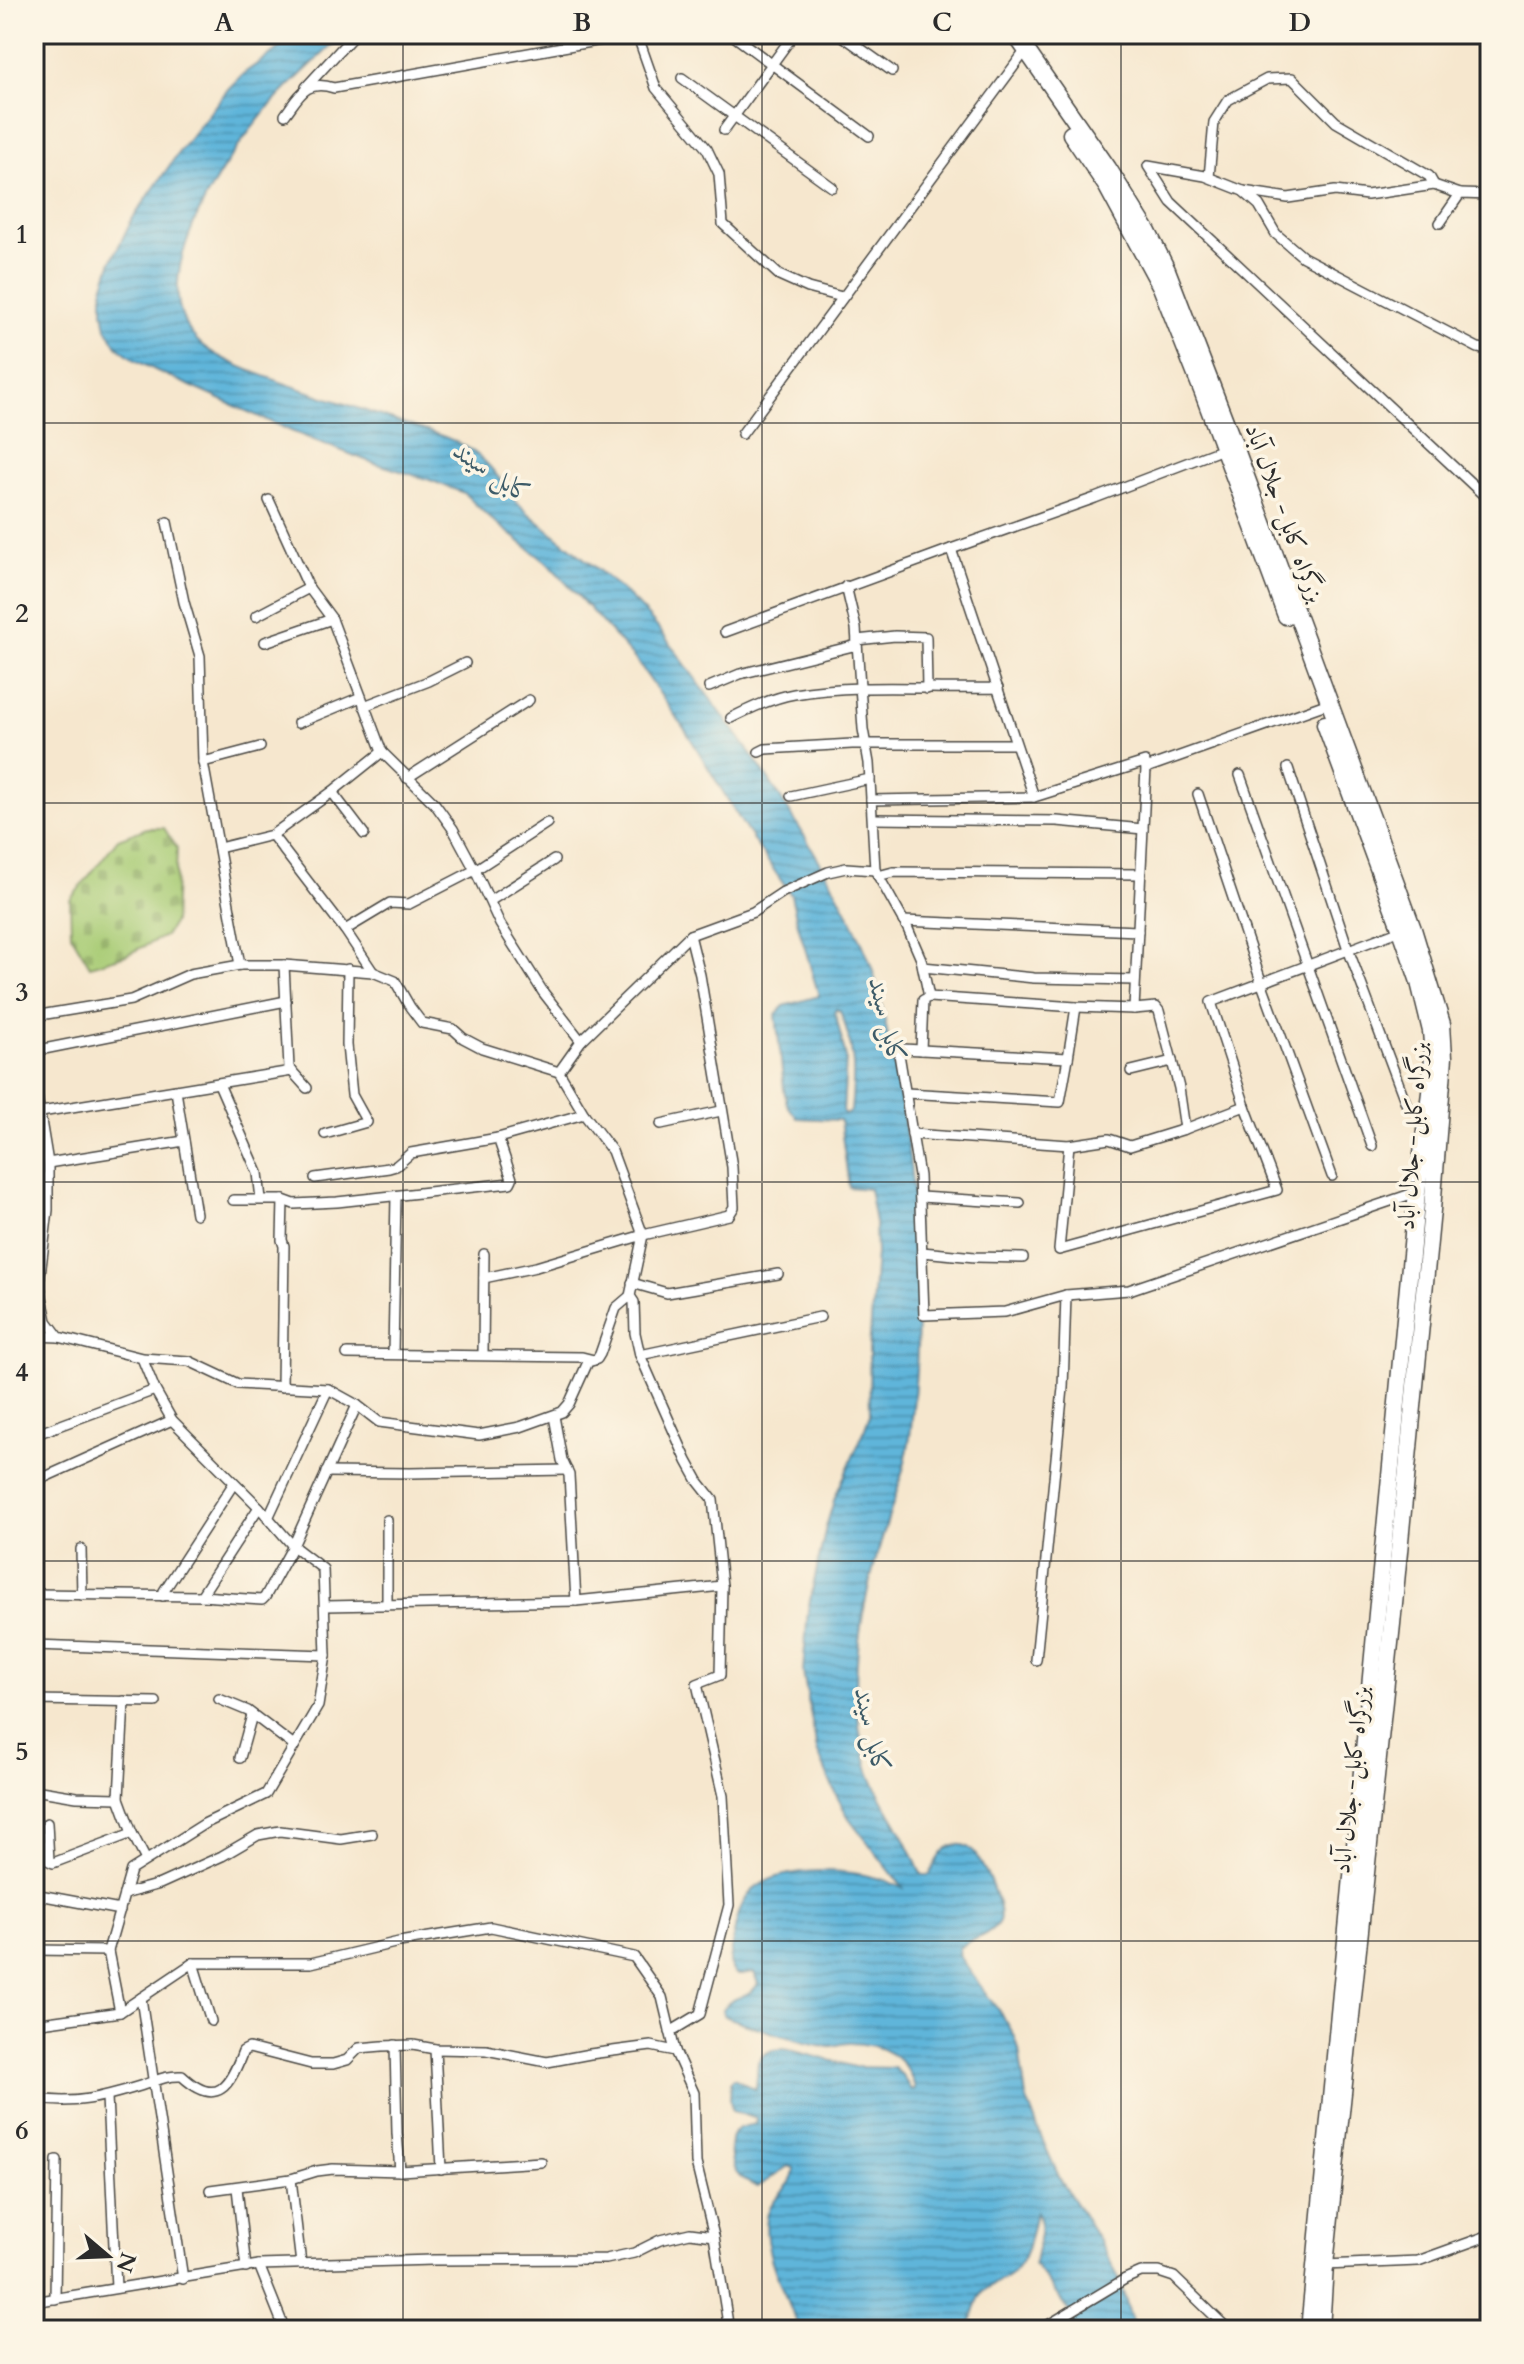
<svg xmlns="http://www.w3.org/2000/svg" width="1524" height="2364" viewBox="0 0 1524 2364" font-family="Cardo,Amiri,serif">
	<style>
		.cemetery { fill: url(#cemetery-stones); stroke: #6a7c50; stroke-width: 2 }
		.water { fill: url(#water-rules); stroke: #447082; stroke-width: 2; fill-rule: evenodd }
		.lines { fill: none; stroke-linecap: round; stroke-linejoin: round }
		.street-casing { stroke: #494743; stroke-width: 12 }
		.highway-casing { stroke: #494743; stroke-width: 19 }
		.street { stroke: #fff; stroke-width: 9 }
		.highway { stroke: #fff; stroke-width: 16 }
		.grid { fill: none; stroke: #2b2b2b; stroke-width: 2; stroke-opacity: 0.55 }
		.labels { text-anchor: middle; stroke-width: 7; stroke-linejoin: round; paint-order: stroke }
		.street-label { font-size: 24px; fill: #2b2b2b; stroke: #fcf5e5 }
		.water-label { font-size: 26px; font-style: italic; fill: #3d5b68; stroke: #fcf5e5 }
		.neatline { fill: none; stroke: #2b2b2b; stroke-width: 3 }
		.grid-label { font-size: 26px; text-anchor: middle; font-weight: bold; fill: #2b2b2b }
	</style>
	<defs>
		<pattern id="cemetery-stones" width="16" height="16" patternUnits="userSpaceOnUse" patternTransform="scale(2)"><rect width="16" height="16" fill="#a9cc76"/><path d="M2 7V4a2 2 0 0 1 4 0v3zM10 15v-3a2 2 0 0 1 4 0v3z" fill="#92af66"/></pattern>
		<pattern id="water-rules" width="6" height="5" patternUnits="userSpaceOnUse" patternTransform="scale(2)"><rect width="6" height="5" fill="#5eb5da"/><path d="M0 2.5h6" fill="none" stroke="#4e93b1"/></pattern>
	</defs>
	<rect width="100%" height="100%" fill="#fcf5e5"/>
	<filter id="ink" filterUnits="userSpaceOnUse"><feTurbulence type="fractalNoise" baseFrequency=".0125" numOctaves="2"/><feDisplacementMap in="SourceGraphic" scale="16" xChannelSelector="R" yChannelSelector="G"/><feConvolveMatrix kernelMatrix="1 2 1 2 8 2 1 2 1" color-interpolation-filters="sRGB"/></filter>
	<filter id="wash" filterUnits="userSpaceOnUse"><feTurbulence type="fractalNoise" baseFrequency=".006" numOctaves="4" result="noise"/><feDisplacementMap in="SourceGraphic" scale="32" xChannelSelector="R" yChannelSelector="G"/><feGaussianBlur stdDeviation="1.8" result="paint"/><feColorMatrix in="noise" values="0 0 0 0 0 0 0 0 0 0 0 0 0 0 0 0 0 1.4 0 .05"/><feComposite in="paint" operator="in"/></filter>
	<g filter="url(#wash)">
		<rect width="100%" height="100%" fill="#f6e7ce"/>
		<path class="cemetery" d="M 147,828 L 164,828 L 177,848 L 174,922 L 165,936 L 126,955 L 90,966 L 71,934 L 70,900 L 118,839 Z"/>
		<path class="water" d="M 299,34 L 343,34 C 317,61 287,85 263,114 C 222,164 136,288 202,345 C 228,367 294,386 327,398 C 352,406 377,415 402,423 C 427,432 454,437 475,453 C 497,469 507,495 527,512 C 564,544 605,572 639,607 C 666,634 686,667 709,697 C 736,733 763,769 787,808 C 817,855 847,905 868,957 C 880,989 885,1023 892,1056 C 918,1178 925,1303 911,1428 C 907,1470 887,1517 876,1559 C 856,1630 847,1699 869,1771 C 877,1796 895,1817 906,1841 C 911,1851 915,1861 920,1872 L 923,1875 L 929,1875 C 935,1866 937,1855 946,1849 C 952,1844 962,1843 969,1848 C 981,1855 1004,1908 999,1921 C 993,1933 974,1939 963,1945 L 959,1948 L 958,1955 L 1006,2021 L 1015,2037 L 1019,2050 L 1026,2097 L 1042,2139 L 1060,2179 L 1099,2240 L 1118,2277 L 1135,2330 L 1075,2330 L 1069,2311 L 1034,2264 C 1036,2244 1046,2231 1036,2211 C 1032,2231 1028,2260 1011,2274 C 1003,2281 991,2284 984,2291 C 974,2302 976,2319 965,2330 L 800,2330 C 787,2297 757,2245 769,2210 C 774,2193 795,2187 794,2168 L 788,2166 L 758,2187 C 750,2184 741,2180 736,2172 C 730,2163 727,2136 737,2129 C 742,2126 751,2125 756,2124 L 757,2119 L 733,2111 L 730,2101 L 731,2081 L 734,2078 L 756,2090 L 758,2062 C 765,2050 777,2048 790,2050 L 855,2067 L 894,2068 L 902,2075 L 911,2090 L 915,2089 C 908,2056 880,2043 849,2043 C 840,2043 833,2048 824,2046 C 792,2040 758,2028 727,2017 L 723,2014 L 722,2009 C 731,1996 750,1998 758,1984 L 754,1972 C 743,1972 733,1981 730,1962 C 733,1942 735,1913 747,1897 C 772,1863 845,1869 881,1879 C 889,1881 896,1886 903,1888 L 849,1818 L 835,1793 L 817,1750 L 803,1672 L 808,1610 L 826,1527 L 835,1497 L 863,1434 L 870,1414 L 869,1350 L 876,1253 L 875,1222 L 869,1189 L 849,1187 L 840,1120 L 797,1118 L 787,1104 L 784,1089 L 776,1014 L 784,1006 L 819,996 L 797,921 L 791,895 L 745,828 L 686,731 L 636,660 L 550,565 L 490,518 L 464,493 L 430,480 L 368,461 L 291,431 L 157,371 L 135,360 L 117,346 L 106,328 L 103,311 L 103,288 L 112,260 L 131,221 L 179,152 L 229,88 L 243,74 ZM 836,1009 L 840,1011 C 855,1050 855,1070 851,1111 L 845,1115 L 843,1113 L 846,1058 L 835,1012 Z"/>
	</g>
	<g filter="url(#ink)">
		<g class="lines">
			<g class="street-casing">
				<g id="street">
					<path d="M 637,34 L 656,88 L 707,149 L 719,174 L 723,224 L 779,275 L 808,288 L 842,297"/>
					<path d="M 731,34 L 869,136"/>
					<path d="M 840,34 L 892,71"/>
					<path d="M 682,78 L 832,187"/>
					<path d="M 306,87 L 355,34"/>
					<path d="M 285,115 C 300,95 306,79 334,88 L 635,34"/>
					<path d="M 724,130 L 794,34"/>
					<path d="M 1209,177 L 1214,122 L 1228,100 L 1267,79 L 1292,78 L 1336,122 L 1429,176 L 1434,185"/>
					<path d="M 1243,191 L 1288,198 L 1335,191 L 1367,195 L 1434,185 L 1460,194"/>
					<path d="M 1440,223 L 1460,194 L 1490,195"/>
					<path d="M 1490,350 L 1478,348 L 1303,257 L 1276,234 L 1259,205 L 1243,191 L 1205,176 L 1148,166 L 1171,202 L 1490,501"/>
					<path d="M 742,434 L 1026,50"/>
					<path d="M 269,500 L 309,588 L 332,619 L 382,752 L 435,804 L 453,829 L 475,870 L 500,924 L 543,992 L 581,1041"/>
					<path d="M 167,522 L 184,602 L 200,656 L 203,762 L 240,965"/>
					<path d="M 951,549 L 1095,498 L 1223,449"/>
					<path d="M 846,586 L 856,628 L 863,729 L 869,763 L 875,870 L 908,929 L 921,959 L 929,997 L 1076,1007 L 1134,1009 L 1156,1007 L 1159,1011 L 1179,1088 L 1185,1129"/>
					<path d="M 256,616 L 309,588"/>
					<path d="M 725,632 L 951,549 L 1034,797 L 1145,762 L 1146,768"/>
					<path d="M 857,640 L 895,636 L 926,637 L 927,689"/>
					<path d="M 265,642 L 332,619"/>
					<path d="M 709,687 L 740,674 L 857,645"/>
					<path d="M 364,706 L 429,681 L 465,663"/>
					<path d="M 731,718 C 751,708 772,698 794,694 C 861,683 930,690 998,688"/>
					<path d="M 298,723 L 361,697"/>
					<path d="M 759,752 L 765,749 L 852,744 L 1015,744"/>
					<path d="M 203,762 L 260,747"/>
					<path d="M 1288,768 L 1348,949 L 1407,1106"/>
					<path d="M 1240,775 L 1372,1146"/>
					<path d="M 407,778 L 529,700"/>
					<path d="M 332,792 L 364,834"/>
					<path d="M 1198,794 L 1262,984 L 1332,1176"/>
					<path d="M 791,796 L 870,779"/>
					<path d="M 871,800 L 1034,797"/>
					<path d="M 873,819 L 1057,821 L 1143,829"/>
					<path d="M 272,835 L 345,930 L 373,972"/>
					<path d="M 219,848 L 272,835 L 332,792 L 382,752"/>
					<path d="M 878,876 L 893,872 L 1141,874"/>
					<path d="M 490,901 L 554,860"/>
					<path d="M 903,921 L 1138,931"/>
					<path d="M 345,930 L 390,903 L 409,904 L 475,870 L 547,823"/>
					<path d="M 284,965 L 289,1068 L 307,1088"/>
					<path d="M 923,967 L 1034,978 L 1135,980"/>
					<path d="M 1134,1009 L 1146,768 L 1329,703"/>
					<path d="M 34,1016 L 131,1000 L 190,974 L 240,965 L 284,965 L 373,972 L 395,981 L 410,1007 L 422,1023 L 453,1029 L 463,1038 L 482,1048 L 559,1072"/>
					<path d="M 921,1050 L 923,1000 L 929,997"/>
					<path d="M 34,1051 L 286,1001"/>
					<path d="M 1131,1071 L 1172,1061"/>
					<path d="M 34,1078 L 48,1163 L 48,1210 L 39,1283 L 47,1321 L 59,1337 L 142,1358 L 155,1390 L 172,1420 L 259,1507 L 293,1546 L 323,1569 L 326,1655 L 318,1706 L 266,1794 L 204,1824 L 131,1870 L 108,1951 L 120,2012"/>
					<path d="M 219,1084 L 258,1173 L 261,1199"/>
					<path d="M 176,1091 L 196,1214"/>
					<path d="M 906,1093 L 1060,1102 L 1068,1058"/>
					<path d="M 41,1112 L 292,1071"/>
					<path d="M 661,1124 L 721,1111"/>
					<path d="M 325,1134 L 367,1122 L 352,1095 L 347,1045 L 348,969"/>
					<path d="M 912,1134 L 1069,1145 L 1109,1139 L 1130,1146 L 1185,1129 L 1245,1106"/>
					<path d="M 1069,1145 L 1059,1250 L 1277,1190 L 1245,1106 L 1211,1002 L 1401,930"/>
					<path d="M 48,1163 L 184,1141"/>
					<path d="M 34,1178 L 47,1178"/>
					<path d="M 315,1178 L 389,1168 L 396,1166 L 411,1153 L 498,1138 L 584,1114"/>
					<path d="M 920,1197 L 1020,1203"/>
					<path d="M 233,1200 L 283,1200 L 294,1204 L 337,1202 L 510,1183 L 512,1179 L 498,1138"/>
					<path d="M 922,1252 L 975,1257 L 1023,1258"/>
					<path d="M 484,1278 L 536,1267 L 643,1235 L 729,1215 L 734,1207 L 732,1167 L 700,975 L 690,935"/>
					<path d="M 632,1283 L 667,1293 L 778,1274"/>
					<path d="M 1066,1295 L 1129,1290 L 1417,1192"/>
					<path d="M 34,1336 L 59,1337"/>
					<path d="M 347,1354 L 582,1357 L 594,1360"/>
					<path d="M 393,1354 L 396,1196"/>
					<path d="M 483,1355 L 484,1254"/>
					<path d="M 640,1355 L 820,1317"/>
					<path d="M 142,1358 L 189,1361 L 238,1384 L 328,1389 L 357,1405 L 379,1422 L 479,1435 L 520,1427 L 562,1412 L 569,1404 L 588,1362 L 597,1359 L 600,1354 L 616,1308 L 630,1296"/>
					<path d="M 282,1387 L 284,1246 L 282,1240 L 283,1200"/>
					<path d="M 554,1416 L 562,1460 L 569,1475 L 576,1601"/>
					<path d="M 34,1435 L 155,1390"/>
					<path d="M 326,1472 L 410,1473 L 567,1470"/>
					<path d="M 34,1482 L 172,1420"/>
					<path d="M 268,1518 L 328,1389"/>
					<path d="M 387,1520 L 387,1605"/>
					<path d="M 81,1549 L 82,1595"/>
					<path d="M 34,1594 L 201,1596 L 262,1600 L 265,1597 L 293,1546 L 357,1405"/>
					<path d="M 163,1596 L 164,1591 L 234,1483"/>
					<path d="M 201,1596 L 259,1507"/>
					<path d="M 326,1606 L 576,1601 L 722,1586"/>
					<path d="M 34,1645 L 326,1655"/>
					<path d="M 1036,1660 L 1063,1388 L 1066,1295 L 1005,1312 L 924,1315 L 919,1176 L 899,1054 L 900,1050 L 903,1049 L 1068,1058 L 1076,1007"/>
					<path d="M 219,1699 L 248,1711 L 294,1746"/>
					<path d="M 34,1700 L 156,1702"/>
					<path d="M 124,1701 L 119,1798 L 132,1833 L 146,1860"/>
					<path d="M 240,1758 L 252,1715"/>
					<path d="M 34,1790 L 77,1797 L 119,1798"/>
					<path d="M 47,1823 L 49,1861 L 53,1863 L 132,1833"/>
					<path d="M 34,1894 L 120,1910"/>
					<path d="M 124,1894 L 160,1884 L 222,1856 L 258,1835 L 280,1831 L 341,1839 L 372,1834"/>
					<path d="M 34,1950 L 108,1951"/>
					<path d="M 193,1963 L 211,2021"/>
					<path d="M 141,1998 L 183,2279"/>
					<path d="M 34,2024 L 120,2012 L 193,1963 L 311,1963 L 399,1942 L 491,1927 L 634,1957 L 662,1997 L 675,2051 L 694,2093 L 696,2163 L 714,2236 L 729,2330"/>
					<path d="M 670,2032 L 700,2014 L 729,1905 L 723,1796 L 697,1684 L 720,1675 L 722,1586 L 713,1500 L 698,1481 L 687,1461 L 640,1355 L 635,1333 L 634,1302 L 630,1296 L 643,1235 L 612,1151 L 584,1114 L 559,1072 L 581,1041 L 690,935 L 753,912 L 783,892 L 828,872 L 846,868 L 875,870"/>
					<path d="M 395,2045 L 397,2133 L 400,2171"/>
					<path d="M 435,2049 L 441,2169"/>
					<path d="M 107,2097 L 116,2288"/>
					<path d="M 34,2098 C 72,2106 104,2097 140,2086 C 156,2081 166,2075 182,2076 C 218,2109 230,2085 243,2051 L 249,2048 L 311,2064 L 333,2064 L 347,2060 L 359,2048 L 382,2046 L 413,2045 L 435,2049 L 486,2050 L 547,2062 L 590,2054 L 651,2046 L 675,2051"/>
					<path d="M 291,2179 L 301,2264"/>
					<path d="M 237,2188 L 246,2268"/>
					<path d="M 210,2190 L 291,2179 L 317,2171 L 333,2169 L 400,2171 L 541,2162"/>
					<path d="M 259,2265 L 285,2330"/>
					<path d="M 1325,2265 L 1418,2261 L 1490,2235"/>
					<path d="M 55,2299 L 57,2160"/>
					<path d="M 34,2302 L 259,2265 L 433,2260 L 606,2259 L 634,2253 L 660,2240 L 690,2233 L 714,2236"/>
					<path d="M 1040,2330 L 1125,2279 L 1141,2272 L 1159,2272 L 1174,2277 L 1229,2330"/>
				</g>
			</g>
			<g class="highway-casing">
				<g id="highway">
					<path d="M 1015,34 L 1108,168 L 1148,232 L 1167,270 L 1234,444 L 1413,929 L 1442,1024 L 1444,1057 L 1432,1210 L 1392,1624 L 1325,2265 L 1321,2330"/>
					<path d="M 1071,134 L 1107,187 L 1161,287 L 1203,393 L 1286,616"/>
					<path d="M 1309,2330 L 1417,1192 L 1431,1085 L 1433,1057 L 1431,1031 L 1419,982 L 1401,930 L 1325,724"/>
				</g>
			</g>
			<use href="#street" class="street"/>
			<use href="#highway" class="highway"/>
		</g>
	</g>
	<path class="grid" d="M 403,34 L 403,2330M 762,34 L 762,2330M 1121,34 L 1121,2330M 34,423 L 1490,423M 34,803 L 1490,803M 34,1182 L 1490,1182M 34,1561 L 1490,1561M 34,1941 L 1490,1941"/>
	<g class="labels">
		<g class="street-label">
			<text transform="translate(1285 513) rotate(70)" y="8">بزرگراه کابل- جلال آباد</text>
			<text transform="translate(1412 1136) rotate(-86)" y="8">بزرگراه کابل- جلال آباد</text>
			<text transform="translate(1351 1780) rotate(-84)" y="8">بزرگراه کابل- جلال آباد</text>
		</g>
		<g class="water-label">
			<text transform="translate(493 472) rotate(34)" y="9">کابل سيند</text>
			<text transform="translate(888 1021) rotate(76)" y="9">کابل سيند</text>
			<text transform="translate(873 1731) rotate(77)" y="9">کابل سيند</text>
		</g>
	</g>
	<rect width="1524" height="2364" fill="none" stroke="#fcf5e5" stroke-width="88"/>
	<g transform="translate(108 2256) rotate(109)" stroke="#fcf5e5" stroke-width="6" paint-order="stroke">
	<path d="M0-6L14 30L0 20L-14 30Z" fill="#2b2b2b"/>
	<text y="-12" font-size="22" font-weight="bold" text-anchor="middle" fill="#2b2b2b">N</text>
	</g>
	<rect x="44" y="44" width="1436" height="2276" class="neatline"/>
	<g class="grid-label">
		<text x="224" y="31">A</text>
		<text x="582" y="31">B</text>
		<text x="942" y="31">C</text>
		<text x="1300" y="31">D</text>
		<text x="22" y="243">1</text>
		<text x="22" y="622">2</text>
		<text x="22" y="1001">3</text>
		<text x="22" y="1381">4</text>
		<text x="22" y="1760">5</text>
		<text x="22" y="2139">6</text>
	</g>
</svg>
